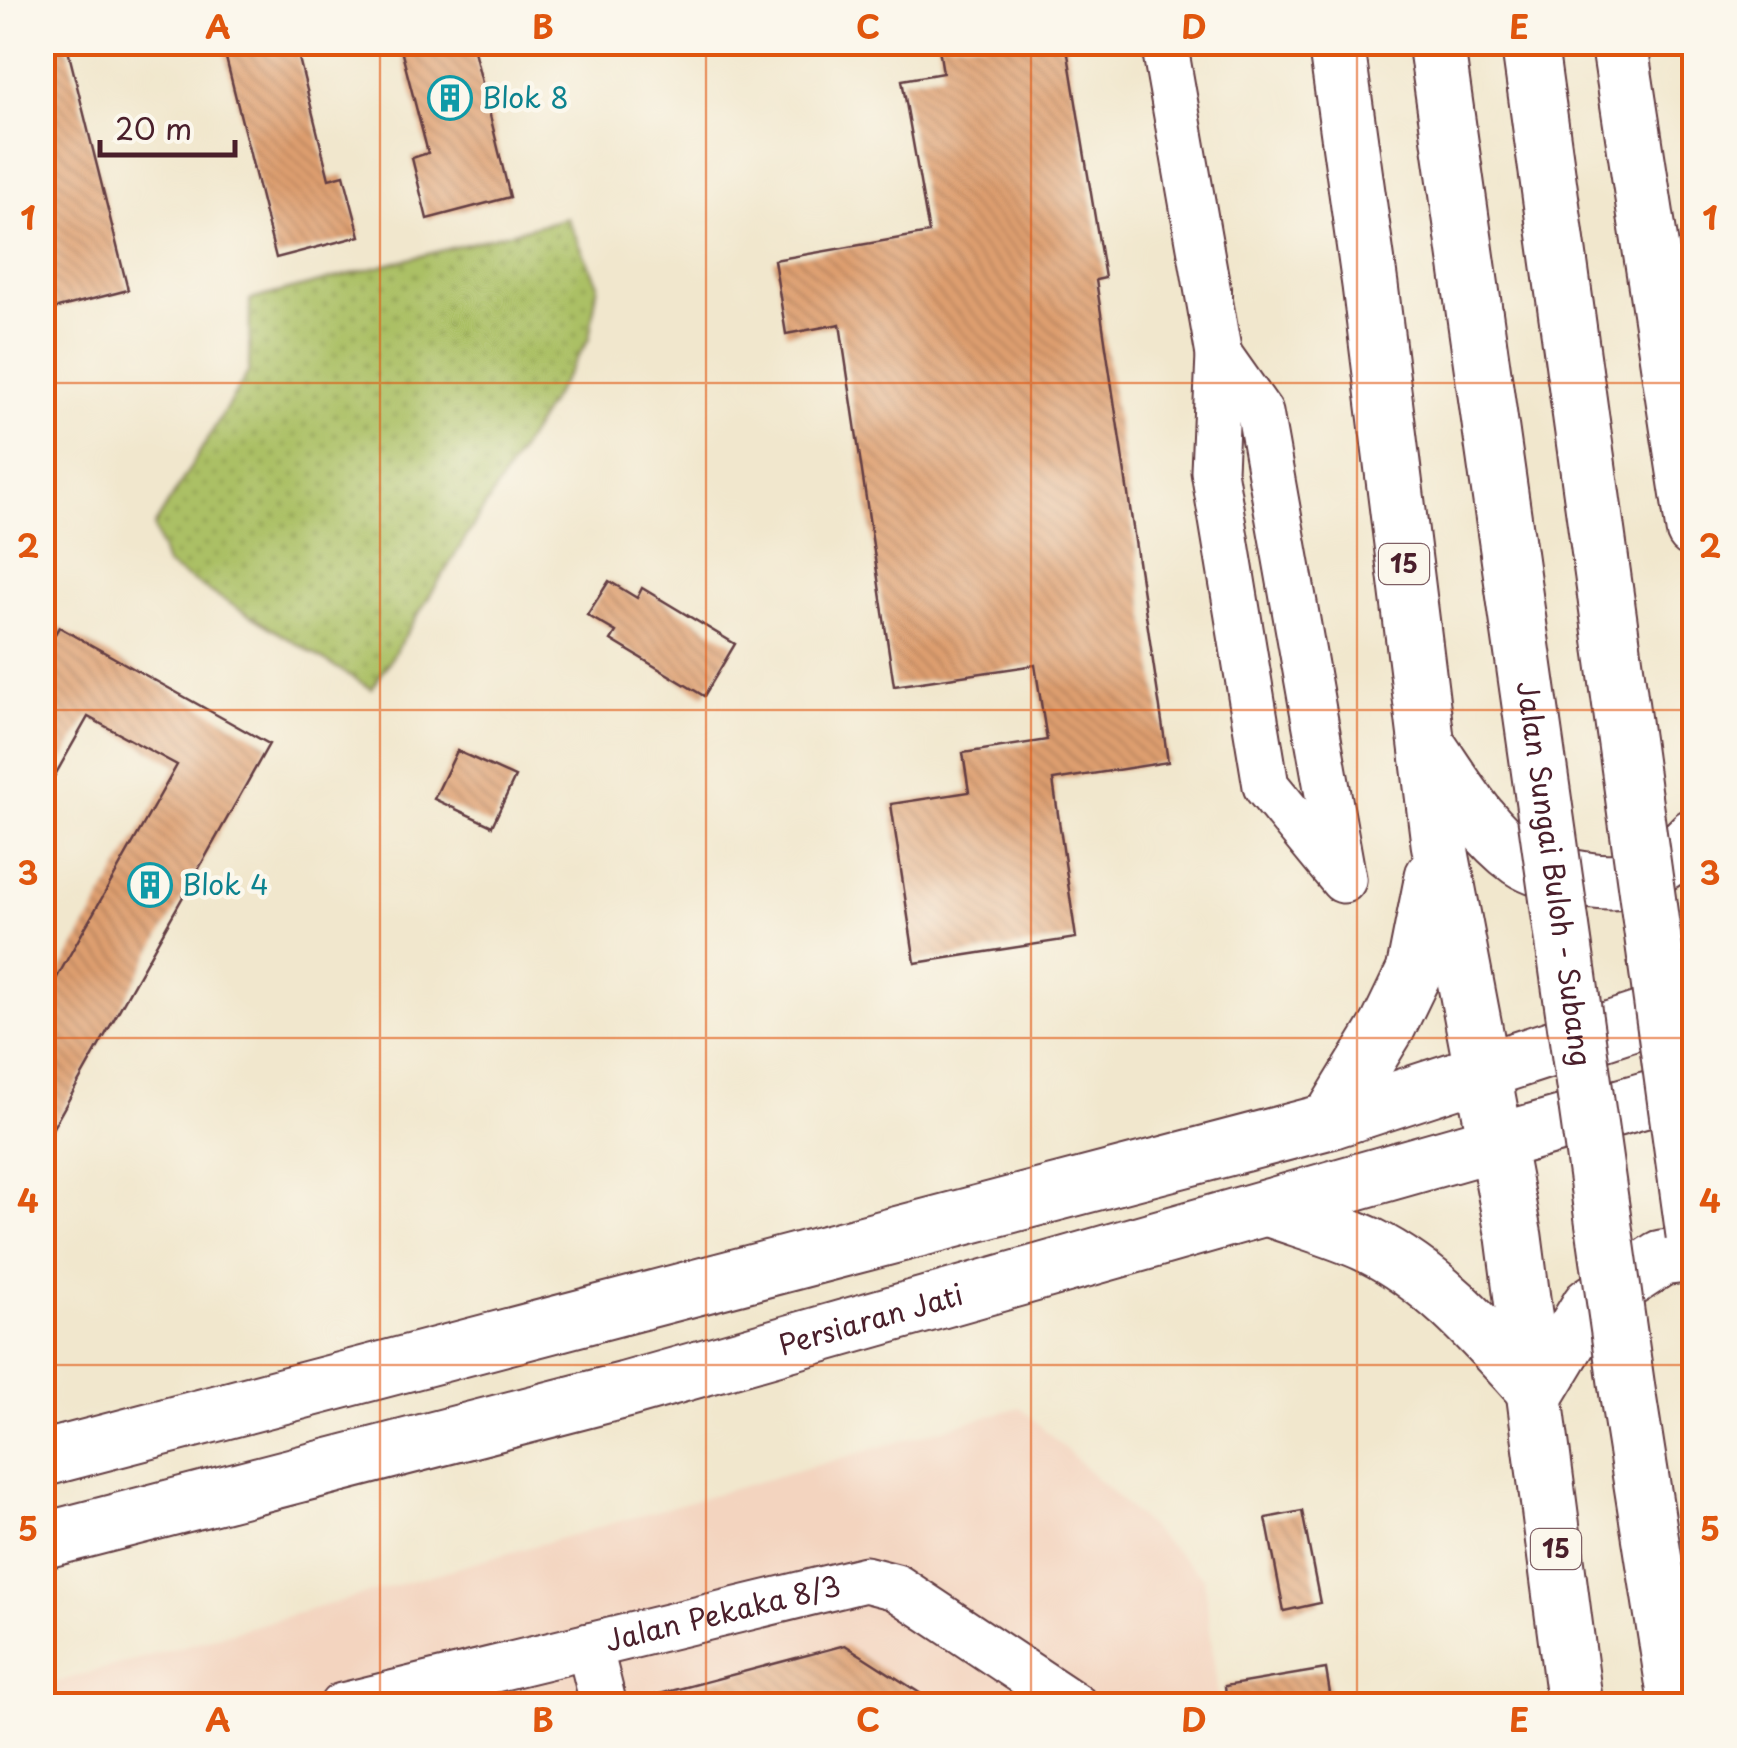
<svg xmlns="http://www.w3.org/2000/svg" width="1737" height="1748" viewBox="0 0 1737 1748" font-family="'Playpen Sans',sans-serif">
	<style>
		.built { fill: #f3d4bf }
		.park { fill: url(#park-dots); stroke: #7a7048; stroke-width: 2.5 }
		.building { fill: url(#building-back-hatch) }
		.lines { fill: none; stroke-linecap: round; stroke-linejoin: round }
		.street-casing { stroke: #633d43; stroke-width: 49 }
		.secondary-casing { stroke: #633d43; stroke-width: 59 }
		.highway-casing { stroke: #633d43; stroke-width: 59 }
		.street { stroke: #fff; stroke-width: 45 }
		.secondary { stroke: #fff; stroke-width: 55 }
		.highway { stroke: #fff; stroke-width: 55 }
		.highway-bridge-casing { stroke: #633d43; stroke-width: 59; stroke-linecap: butt }
		.highway-bridge { stroke: #fff; stroke-width: 55 }
		.grid { fill: none; stroke: #e0560e; stroke-width: 2.5; stroke-opacity: 0.55 }
		.labels { text-anchor: middle; stroke-width: 9; stroke-linejoin: round; paint-order: stroke }
		.shield { fill: #fbf7ec; stroke: #7f6065; stroke-width: 2.5 }
		.shield-label { font-size: 25px; font-weight: bold; fill: #4a1f2b }
		.culture-label { font-size: 28px; fill: #0d838f; stroke: #fbf7ec; text-anchor: start }
		.street-label { font-size: 28px; fill: #4a1f2b; stroke: #fbf7ec }
		.neatline { fill: none; stroke: #e0560e; stroke-width: 4 }
		.grid-label { font-size: 32px; text-anchor: middle; font-weight: bold; fill: #e0560e }
	</style>
	<defs>
		<pattern id="park-dots" width="8" height="8" patternUnits="userSpaceOnUse" patternTransform="scale(2.5)"><rect width="8" height="8" fill="#abc065"/><path d="M2 2h.1M6 6h.1" fill="none" stroke="#8d9b53" stroke-width="1.8" stroke-linecap="round"/></pattern>
		<pattern id="building-back-hatch" width="6" height="6" patternUnits="userSpaceOnUse" patternTransform="scale(2.5)"><rect width="6" height="6" fill="#de9f70"/><path d="M-1 5l2 2M0 0l6 6M5-1l2 2" fill="none" stroke="#b6815c"/></pattern>
	</defs>
	<rect width="100%" height="100%" fill="#fbf7ec"/>
	<filter id="ink" filterUnits="userSpaceOnUse"><feTurbulence type="fractalNoise" baseFrequency=".01" numOctaves="2"/><feDisplacementMap in="SourceGraphic" scale="20" xChannelSelector="R" yChannelSelector="G"/><feConvolveMatrix kernelMatrix="1 2 1 2 8 2 1 2 1" color-interpolation-filters="sRGB"/></filter>
	<filter id="wash" filterUnits="userSpaceOnUse"><feTurbulence type="fractalNoise" baseFrequency=".0048" numOctaves="4" result="noise"/><feDisplacementMap in="SourceGraphic" scale="40" xChannelSelector="R" yChannelSelector="G"/><feGaussianBlur stdDeviation="2.25" result="paint"/><feColorMatrix in="noise" values="0 0 0 0 0 0 0 0 0 0 0 0 0 0 0 0 0 1.4 0 .05"/><feComposite in="paint" operator="in"/></filter>
	<g filter="url(#wash)">
		<rect width="100%" height="100%" fill="#f1e7cd"/>
		<path class="built" d="M 1020,1407 L 1204,1578 L 1219,1705 L 43,1706 L 43,1686 Z"/>
		<path class="park" d="M 567,218 L 598,284 L 589,339 L 372,689 L 166,565 L 154,527 L 249,371 L 250,300 Z"/>
		<g id="blocks">
			<g class="building">
				<path d="M 42,42 L 66,42 L 128,290 L 42,312 Z"/>
				<path d="M 222,42 L 295,42 L 329,179 L 344,175 L 360,236 L 276,258 Z"/>
				<path d="M 399,42 L 472,42 L 510,197 L 427,219 L 412,158 L 428,153 Z"/>
				<path d="M 938,42 L 1066,42 L 1105,278 L 1096,280 L 1168,762 L 1053,780 L 1076,938 L 915,963 L 891,804 L 969,792 L 963,753 L 1047,740 L 1035,665 L 894,686 L 840,324 L 786,334 L 774,260 L 929,233 L 902,80 L 943,73 Z"/>
				<path d="M 609,581 L 637,598 L 642,588 L 735,644 L 704,696 L 611,640 L 616,632 L 587,615 Z"/>
				<path d="M 59,627 L 269,744 L 42,1147 L 42,1004 L 177,765 L 88,717 L 42,798 L 42,656 Z"/>
				<path d="M 457,751 L 515,777 L 492,826 L 434,799 Z"/>
				<path d="M 1302,1511 L 1320,1603 L 1284,1611 L 1266,1518 Z"/>
				<path d="M 845,1645 L 940,1706 L 658,1706 L 656,1695 Z"/>
				<path d="M 1326,1669 L 1332,1706 L 1227,1706 L 1225,1686 Z"/>
			</g>
		</g>
	</g>
	<g filter="url(#ink)">
		<use href="#blocks" fill-opacity="0" stroke="#633d43" stroke-width="2.5"/>
		<g class="lines">
			<g class="street-casing">
				<g id="street">
					<path d="M 1164,42 L 1219,355 L 1214,471 L 1266,786 L 1343,880"/>
					<path d="M 1219,355 L 1260,413 L 1343,878"/>
					<path d="M 589,1646 L 604,1706"/>
					<path id="s1" d="M 342,1706 L 865,1579 L 896,1587 L 1075,1706"/>
				</g>
			</g>
			<g class="secondary-casing">
				<g id="secondary">
					<path d="M 42,1459 L 1330,1121 L 1694,1002"/>
					<path id="s2" d="M 42,1541 L 625,1390 L 1694,1086"/>
				</g>
			</g>
			<g class="highway-casing">
				<g id="highway">
					<path d="M 1336,42 L 1370,285 L 1439,843 L 1514,1237 L 1575,1706"/>
					<path d="M 1619,42 L 1694,530"/>
					<path d="M 1432,752 C 1457,789 1483,832 1520,859 C 1542,874 1606,888 1631,879 C 1656,869 1677,855 1694,836"/>
					<path d="M 1330,1121 L 1388,1026 L 1414,972 L 1433,876"/>
					<path d="M 1267,1208 C 1300,1220 1337,1230 1369,1245 C 1436,1278 1487,1338 1537,1393"/>
					<path d="M 1537,1393 L 1590,1305 L 1661,1258 L 1694,1254"/>
				</g>
			</g>
			<use href="#street" class="street"/>
			<use href="#secondary" class="secondary"/>
			<use href="#highway" class="highway"/>
			<g class="highway-bridge-casing">
				<g id="highway-bridge">
					<path id="s3" d="M 1436,42 L 1628,1396 L 1677,1706"/>
					<path d="M 1529,42 L 1694,1235"/>
				</g>
			</g>
			<use href="#highway-bridge" class="highway-bridge"/>
		</g>
	</g>
	<path class="grid" d="M 380,42 L 380,1706M 706,42 L 706,1706M 1031,42 L 1031,1706M 1357,42 L 1357,1706M 42,383 L 1694,383M 42,710 L 1694,710M 42,1038 L 1694,1038M 42,1365 L 1694,1365"/>
	<defs>
		<g id="building-ring" transform="scale(2.25)"><circle r="9.5" fill="#fbf7ec" stroke="#0f9aa8" stroke-width="1.5"/><path d="M-4-6H4V6H1V3H-1V6H-4ZM-2.5-4.3h1.7v1.8h-1.7ZM.8-4.3h1.7v1.8H.8ZM-2.5-1h1.7V.8h-1.7ZM.8-1h1.7V.8H.8Z" fill="#0f9aa8"/></g>
	</defs>
	<g fill-rule="evenodd">
		<use href="#building-ring" x="450" y="98"/>
		<use href="#building-ring" x="150" y="885"/>
	</g>
	<g class="labels">
		<g class="shield">
			<rect x="1379" y="544" width="50" height="40" rx="8"/>
			<rect x="1531" y="1529" width="50" height="40" rx="8"/>
		</g>
		<g class="shield-label">
			<text x="1404" y="573">15</text>
			<text x="1556" y="1558">15</text>
		</g>
		<g class="culture-label">
			<text x="482" y="108">Blok 8</text>
			<text x="182" y="895">Blok 4</text>
		</g>
		<g class="street-label">
			<text dy="10" stroke="none"><textPath href="#s3" startOffset="840">Jalan Sungai Buloh - Subang</textPath></text>
			<text dy="10" stroke="none"><textPath href="#s2" startOffset="858">Persiaran Jati</textPath></text>
			<text dy="10" stroke="none"><textPath href="#s1" startOffset="392">Jalan Pekaka 8/3</textPath></text>
		</g>
	</g>
	<rect width="1737" height="1748" fill="none" stroke="#fbf7ec" stroke-width="110"/>
	<path d="M100 140v15h135v-15" fill="none" stroke="#4a1f2b" stroke-width="5"/>
	<text x="115" y="140" font-size="30" fill="#4a1f2b" stroke="#fbf7ec" stroke-width="8" paint-order="stroke">20 m</text>
	<rect x="55" y="55" width="1627" height="1638" class="neatline"/>
	<g class="grid-label">
		<text x="218" y="39">A</text>
		<text x="543" y="39">B</text>
		<text x="868" y="39">C</text>
		<text x="1194" y="39">D</text>
		<text x="1519" y="39">E</text>
		<text x="28" y="230">1</text>
		<text x="1710" y="230">1</text>
		<text x="28" y="558">2</text>
		<text x="1710" y="558">2</text>
		<text x="28" y="885">3</text>
		<text x="1710" y="885">3</text>
		<text x="28" y="1213">4</text>
		<text x="1710" y="1213">4</text>
		<text x="28" y="1541">5</text>
		<text x="1710" y="1541">5</text>
		<text x="218" y="1732">A</text>
		<text x="543" y="1732">B</text>
		<text x="868" y="1732">C</text>
		<text x="1194" y="1732">D</text>
		<text x="1519" y="1732">E</text>
	</g>
</svg>
